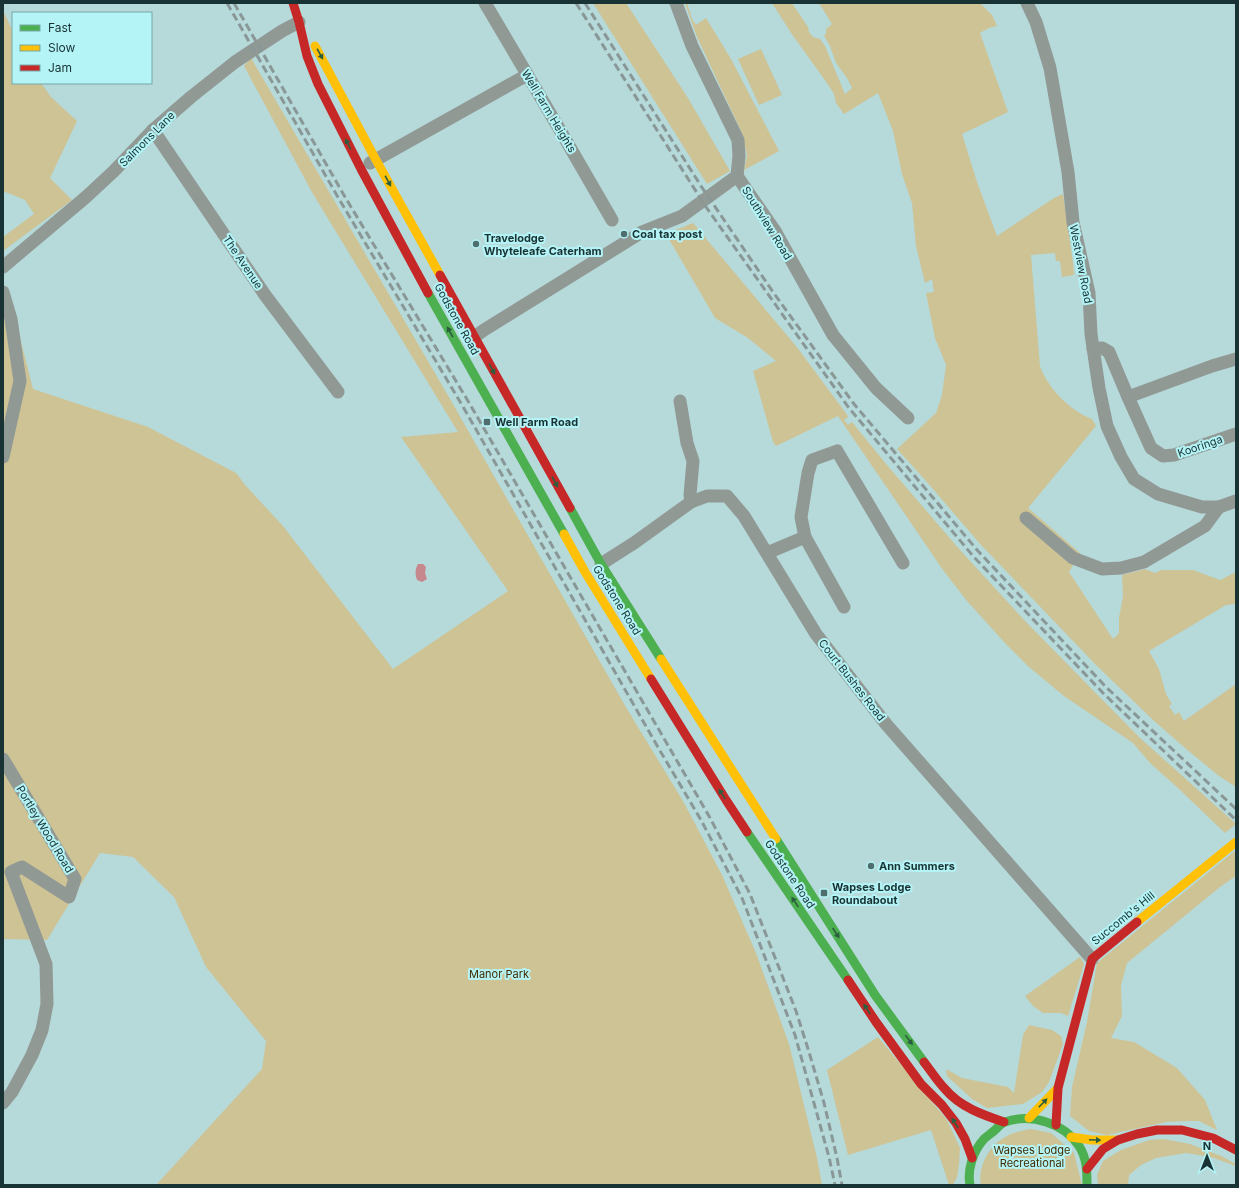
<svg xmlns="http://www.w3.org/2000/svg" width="1239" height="1188" viewBox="0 0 1239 1188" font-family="Inter,sans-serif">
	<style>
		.green { fill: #cec395 }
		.water { fill: #c6888c }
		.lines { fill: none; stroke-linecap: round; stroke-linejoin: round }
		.street { stroke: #919995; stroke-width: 13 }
		.fast { stroke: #4caf50; stroke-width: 9 }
		.slow { stroke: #ffc107; stroke-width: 9 }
		.jam { stroke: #c62828; stroke-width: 9 }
		.rail { stroke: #899897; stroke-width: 3; stroke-dasharray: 8 4; stroke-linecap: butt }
		.oneway { fill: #2b5e3e }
		.poi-dot { fill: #506d6e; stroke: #b4f4f6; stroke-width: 1.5 }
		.labels { text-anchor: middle; stroke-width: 4; stroke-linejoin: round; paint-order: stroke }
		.street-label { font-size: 11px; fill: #193334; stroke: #b4f4f6 }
		.poi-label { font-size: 11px; font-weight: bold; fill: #193334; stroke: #b4f4f6; text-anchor: start }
		.park-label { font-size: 11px; fill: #422c00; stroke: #b4f4f6 }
	</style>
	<rect width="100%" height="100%" fill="#b6d9da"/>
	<g class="green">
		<path d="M 593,3 L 626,3 L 688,98 L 730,171 L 707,184 Z"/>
		<path d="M 685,3 L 687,3 L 692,19 L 696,25 L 706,18 L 731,59 L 779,151 L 744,170 L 747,155 L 742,133 L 697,37 Z"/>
		<path d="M 772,3 L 792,3 L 808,27 L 809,32 L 813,37 L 820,39 L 825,46 L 845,94 L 852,88 L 847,78 L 836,63 L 830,46 L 824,36 L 826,34 L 826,29 L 832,24 L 819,3 L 980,3 L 992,15 L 997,26 L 989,28 L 980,33 L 1008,112 L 962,134 L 977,182 L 997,236 L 1054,198 L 1063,194 L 1073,263 L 1074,275 L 1062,277 L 1060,261 L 1056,261 L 1055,253 L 1031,255 L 1040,366 C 1047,387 1070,411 1092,419 L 1096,426 L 1028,508 L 1080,553 L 1069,572 L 1113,639 L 1119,633 L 1119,618 L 1123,596 L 1122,575 L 1145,569 L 1155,573 L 1161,570 L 1193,570 L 1220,580 L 1236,572 L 1236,604 L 1226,605 L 1149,651 L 1159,669 L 1166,694 L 1172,704 L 1169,706 L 1175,715 L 1179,712 L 1184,721 L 1236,684 L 1236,787 L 1219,776 L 1185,748 L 1153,720 L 1095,664 L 981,545 L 926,481 L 897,449 L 936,413 L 942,395 L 946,365 L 935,338 L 926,293 L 934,292 L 932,279 L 925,283 L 916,246 L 912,203 L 902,174 L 893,131 L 878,93 L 844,114 L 836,103 L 834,94 L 827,83 L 791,33 Z"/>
		<path d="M 3,10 L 13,32 L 13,83 L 41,83 L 51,97 L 77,121 L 50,178 L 72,200 L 3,251 L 3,237 L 34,214 L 25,200 L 3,191 Z"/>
		<path d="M 761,49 L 782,95 L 759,105 L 738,59 Z"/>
		<path d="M 251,58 L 446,392 L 627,709 L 683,801 L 722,875 L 756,953 L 789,1044 L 817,1158 L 822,1185 L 156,1185 L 262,1069 L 266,1041 L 206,967 L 174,897 L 133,857 L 100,853 L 47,940 L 3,939 L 3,297 L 13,310 L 33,389 L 148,427 L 236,473 L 246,486 L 283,526 L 393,669 L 508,591 L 401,437 L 458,432 L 313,194 L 244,66 Z"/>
		<path d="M 693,223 L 796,346 L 848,416 L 848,417 L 844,420 L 848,425 L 852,422 L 856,427 L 887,465 L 960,550 L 1027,623 L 1139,737 L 1236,824 L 1225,833 L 1179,789 L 1150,763 L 1133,743 L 1064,696 L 1029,667 L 1005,643 L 967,601 L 943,570 L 838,416 L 776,446 L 773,442 L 753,371 L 776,361 L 748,338 L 715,318 L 666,234 Z"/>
		<path d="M 1236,850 L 1236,876 L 1220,887 L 1127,963 L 1121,985 L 1122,1016 L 1111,1038 L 1134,1042 L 1177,1068 L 1205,1100 L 1217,1130 L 1199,1121 L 1188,1121 L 1166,1122 L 1107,1135 L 1089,1131 L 1070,1116 L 1072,1087 L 1087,1022 L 1097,963 Z"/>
		<path d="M 1080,957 L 1084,964 L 1068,1016 L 1061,1013 L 1043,1013 L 1033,1006 L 1025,996 Z"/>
		<path d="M 1029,1025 L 1052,1030 L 1061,1036 L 1063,1044 L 1049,1082 L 1042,1092 L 1023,1104 L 987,1108 L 972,1099 L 947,1076 L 946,1069 L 962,1078 L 1008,1087 L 1014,1093 L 1023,1035 Z"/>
		<path d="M 878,1037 L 947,1120 L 960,1148 L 959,1165 L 957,1177 L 953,1185 L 949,1185 L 931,1130 L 848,1155 L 827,1070 Z"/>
		<path d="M 1031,1129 L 1051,1133 L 1074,1153 L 1082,1185 L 981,1185 C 979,1177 981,1168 984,1161 C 993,1140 1010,1132 1031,1129 Z"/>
		<path d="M 1164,1139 L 1190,1144 L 1221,1156 L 1236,1164 L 1236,1166 L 1211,1157 L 1186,1153 L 1156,1158 L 1141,1165 L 1129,1175 L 1128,1185 L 1098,1185 L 1097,1175 L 1103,1161 L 1121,1150 L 1149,1140 Z"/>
	</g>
	<path class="water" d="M 418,564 L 423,564 L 426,567 L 425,573 L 427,579 L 422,582 L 417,580 C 415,574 415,569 418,564 Z"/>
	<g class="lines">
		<g class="street">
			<path d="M 485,3 L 560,130 L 612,220"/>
			<path d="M 676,3 L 692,46 L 738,140 L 739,156 L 737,176 L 775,231 L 833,335 L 876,388 L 908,418"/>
			<path d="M 1027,3 L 1036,22 L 1050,68 L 1068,172 L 1073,222 L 1089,293 L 1091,334 L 1099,388 L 1107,426 L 1121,457 L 1134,479 L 1158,494 L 1202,507 L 1219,507"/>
			<path d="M 153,130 L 265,295 L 338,392"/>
			<path d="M 370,163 L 527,75"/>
			<path d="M 3,267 L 86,197 L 114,171 L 153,130 L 191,97 L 235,62 L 282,31 L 299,22"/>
			<path d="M 3,292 L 11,319 L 20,381 L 3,457"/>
			<path d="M 470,340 L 484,330 L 642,232 L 682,216 L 737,176"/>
			<path d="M 1093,349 L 1102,348 L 1109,352 L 1128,397 L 1212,366 L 1236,359"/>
			<path d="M 1128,397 L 1151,448 L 1163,456 L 1174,455 L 1236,434"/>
			<path d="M 680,401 L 687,443 L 693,461 L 690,495 L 691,502"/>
			<path d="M 1026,518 L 1073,558 L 1102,569 L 1121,568 L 1144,562 L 1205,526 L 1219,507 L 1236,501"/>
			<path d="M 805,537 L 801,517 L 808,473 L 812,460 L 837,451 L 903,563"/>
			<path d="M 767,553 L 805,537 L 844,607"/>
			<path d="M 601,564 L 634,543 L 691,502 L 707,496 L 727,496 L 744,516 L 816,634 L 886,724 L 1092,959"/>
			<path d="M 3,759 L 75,879 L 69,897 L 22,867 L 11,872 L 46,964 L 47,1004 L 42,1030 L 32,1055 L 12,1092 L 3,1103"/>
		</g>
		<g class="fast">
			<path d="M 428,293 L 564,534"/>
			<path d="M 570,508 L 601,564 L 661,659"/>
			<path d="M 747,832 L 848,980"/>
			<path d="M 776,839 L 875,995 L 924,1062"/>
			<path d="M 970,1185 C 967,1170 973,1151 984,1139 C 987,1136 992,1133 996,1129 C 998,1127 1002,1123 1005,1122 C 1031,1113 1064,1123 1079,1146 C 1087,1158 1087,1172 1087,1185"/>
		</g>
		<g class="slow">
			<path d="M 315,46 L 376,160 L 440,275"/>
			<path d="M 564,534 L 585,572 L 651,679"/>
			<path d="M 661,659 L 776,839"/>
			<path d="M 1137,922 L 1236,842"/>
			<path d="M 1029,1118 L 1058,1088"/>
			<path d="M 1071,1137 L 1092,1140 L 1118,1140"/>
		</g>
		<g class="jam">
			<path d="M 293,3 L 299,22 L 307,56 L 318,84 L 361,169 L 428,293"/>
			<path d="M 440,275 L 570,508"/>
			<path d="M 651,679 L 726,800 L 747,832"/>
			<path d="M 848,980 L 876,1022 L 921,1084 L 942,1105 L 956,1123 L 965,1139 L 972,1158"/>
			<path d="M 924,1062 C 931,1071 937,1081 945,1089 C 960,1107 983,1115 1004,1122"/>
			<path d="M 1056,1125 L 1058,1088 L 1092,959 L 1137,922"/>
			<path d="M 1087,1169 L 1103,1149 L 1118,1140 L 1137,1134 L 1157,1130 L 1182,1130 L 1213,1138 L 1236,1150"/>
		</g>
		<g class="rail">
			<path d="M 227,3 L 339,199 L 462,405 L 659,749 L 701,820 L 742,898 L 795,1035 L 829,1157 L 835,1185"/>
			<path d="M 234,3 L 345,197 L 468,401 L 709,816 L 750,894 L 796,1011 L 809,1052 L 824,1103 L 837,1158 L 842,1185"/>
			<path d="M 576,3 L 706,207 L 849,408 L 973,556 L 1103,693 L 1236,820"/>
			<path d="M 585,3 L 701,186 L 773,292 L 854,404 L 978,551 L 1106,687 L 1236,809"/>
		</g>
	</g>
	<defs><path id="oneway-solid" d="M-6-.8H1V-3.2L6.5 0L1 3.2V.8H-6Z"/></defs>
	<g class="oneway">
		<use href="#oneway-solid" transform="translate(320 54) rotate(61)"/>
		<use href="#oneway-solid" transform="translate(348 144) rotate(-117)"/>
		<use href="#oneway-solid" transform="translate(388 181) rotate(61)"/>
		<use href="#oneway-solid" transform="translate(450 332) rotate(-119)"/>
		<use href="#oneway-solid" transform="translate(492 369) rotate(61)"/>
		<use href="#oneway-solid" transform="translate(555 482) rotate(61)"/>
		<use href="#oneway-solid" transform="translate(722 794) rotate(-122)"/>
		<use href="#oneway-solid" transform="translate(795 902) rotate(-124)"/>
		<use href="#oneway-solid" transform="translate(836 933) rotate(57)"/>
		<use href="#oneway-solid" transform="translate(867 1009) rotate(-124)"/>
		<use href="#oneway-solid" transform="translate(909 1040) rotate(54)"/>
		<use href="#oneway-solid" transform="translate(1043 1103) rotate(-46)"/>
		<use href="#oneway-solid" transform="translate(955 1123) rotate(-123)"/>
		<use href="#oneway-solid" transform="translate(1095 1140) rotate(2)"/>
	</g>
	<g class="poi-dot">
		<circle cx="624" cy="234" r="4"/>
		<circle cx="476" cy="244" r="4"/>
		<rect x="483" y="418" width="8" height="8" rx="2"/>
		<circle cx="871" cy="866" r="4"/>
		<rect x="820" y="889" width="8" height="8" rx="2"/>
	</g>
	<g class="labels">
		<g class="street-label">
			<text transform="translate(549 111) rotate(59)" y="4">Well Farm Heights</text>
			<text transform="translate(147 139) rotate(-45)" y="4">Salmons Lane</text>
			<text transform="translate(767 223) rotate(58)" y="4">Southview Road</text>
			<text transform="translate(243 262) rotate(56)" y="4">The Avenue</text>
			<text transform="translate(1081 264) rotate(79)" y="4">Westview Road</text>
			<text transform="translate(457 319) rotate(61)" y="4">Godstone Road</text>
			<text transform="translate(1200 446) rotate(-19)" y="4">Kooringa</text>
			<text transform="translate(617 600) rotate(58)" y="4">Godstone Road</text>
			<text transform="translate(852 680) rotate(52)" y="4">Court Bushes Road</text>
			<text transform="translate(45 829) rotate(59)" y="4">Portley Wood Road</text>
			<text transform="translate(790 874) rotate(56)" y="4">Godstone Road</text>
			<text transform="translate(1123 918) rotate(-39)" y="4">Succomb's Hill</text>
		</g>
		<g class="poi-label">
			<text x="632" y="238">Coal tax post</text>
			<text x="484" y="242">Travelodge<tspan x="484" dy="13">Whyteleafe Caterham</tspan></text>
			<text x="495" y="426">Well Farm Road</text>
			<text x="879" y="870">Ann Summers</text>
			<text x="832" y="891">Wapses Lodge<tspan x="832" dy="13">Roundabout</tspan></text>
		</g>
		<g class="park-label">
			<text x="499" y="978">Manor Park</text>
			<text x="1032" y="1154">Wapses Lodge<tspan x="1032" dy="13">Recreational</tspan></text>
		</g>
	</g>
	<rect width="1239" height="1188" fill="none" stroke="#193334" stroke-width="8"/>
	<rect x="12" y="12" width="140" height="72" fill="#b4f4f6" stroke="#76a7a8"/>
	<rect x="20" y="25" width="20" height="6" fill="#4caf50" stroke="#76a7a8"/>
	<text x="48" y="32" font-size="12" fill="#193334">Fast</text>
	<rect x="20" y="45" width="20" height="6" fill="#ffc107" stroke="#76a7a8"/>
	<text x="48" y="52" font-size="12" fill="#193334">Slow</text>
	<rect x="20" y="65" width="20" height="6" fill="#c62828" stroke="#76a7a8"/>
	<text x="48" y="72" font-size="12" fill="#193334">Jam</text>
	<g transform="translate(1207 1156)" stroke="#b4f4f6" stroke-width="3" paint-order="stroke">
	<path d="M0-3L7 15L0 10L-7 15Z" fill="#193334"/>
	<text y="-6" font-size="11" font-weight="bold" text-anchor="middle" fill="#193334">N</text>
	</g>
</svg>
